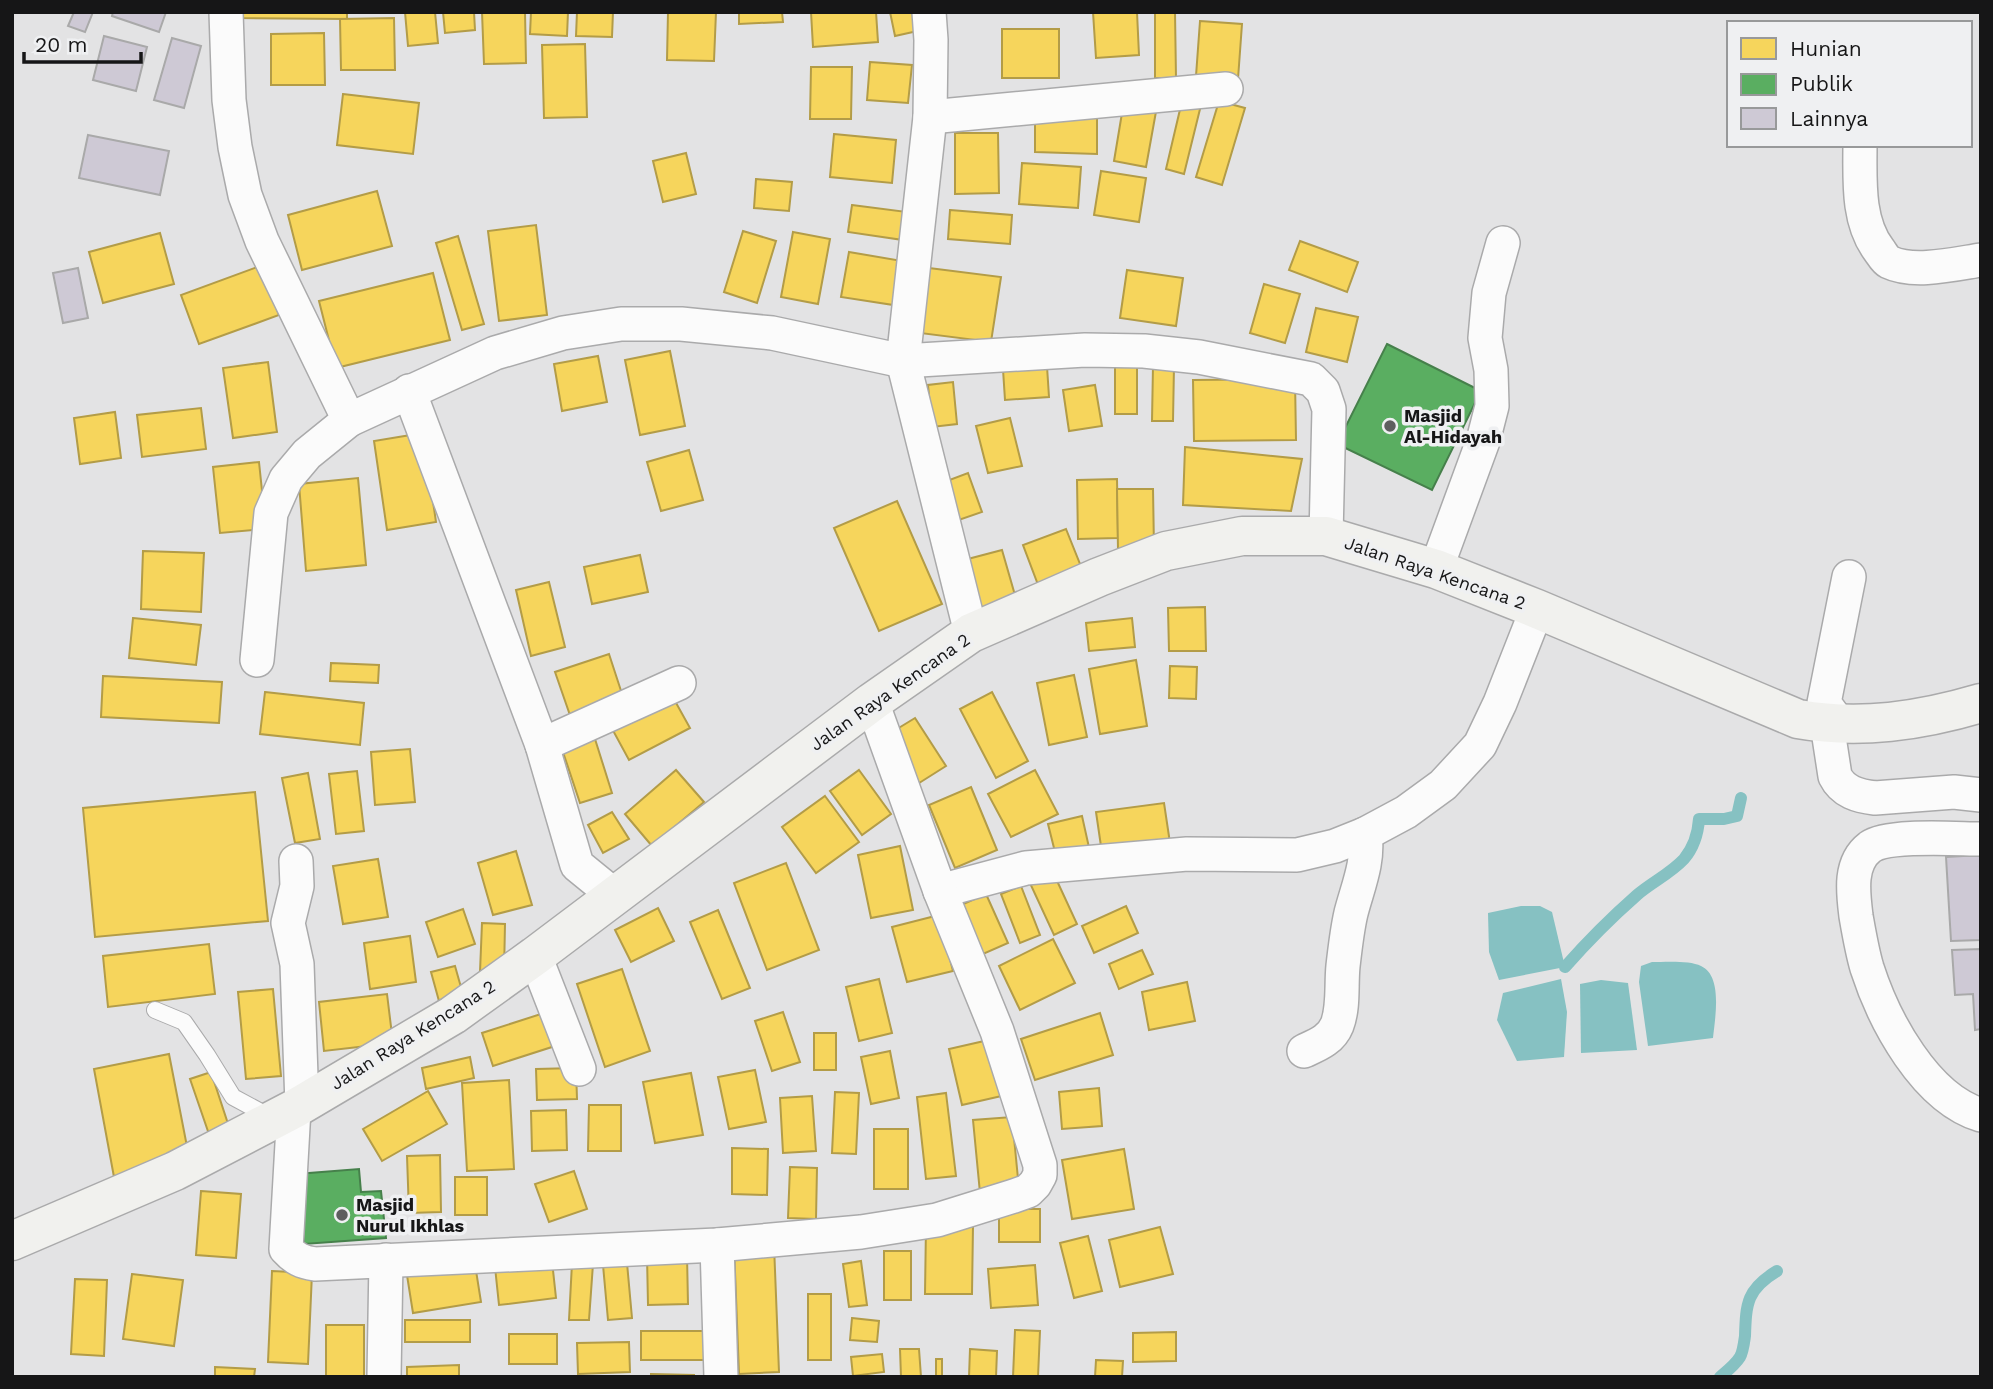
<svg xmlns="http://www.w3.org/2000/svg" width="1993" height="1389" viewBox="0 0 1993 1389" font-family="'Work Sans',sans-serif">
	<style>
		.water { fill: #86c1c2 }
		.homes { fill: #f6d55c; stroke: #b39c47; stroke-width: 2 }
		.public { fill: #5aae61; stroke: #46804b; stroke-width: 2 }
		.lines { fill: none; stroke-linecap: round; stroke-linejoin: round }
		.stream { stroke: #86c1c2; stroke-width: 12 }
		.building { fill: #cec9d5; stroke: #a9a9a9; stroke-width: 2 }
		.lane-casing { stroke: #aaaaab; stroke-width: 18 }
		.street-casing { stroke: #aaaaab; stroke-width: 36 }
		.secondary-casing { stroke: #aaaaab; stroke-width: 41 }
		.lane { stroke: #fbfbfb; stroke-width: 16 }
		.street { stroke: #fbfbfb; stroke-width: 33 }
		.secondary { stroke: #f1f1ee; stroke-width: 38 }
		.poi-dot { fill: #5e5e5f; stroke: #eff0f2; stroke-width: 2.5 }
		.labels { text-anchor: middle; stroke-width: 7; stroke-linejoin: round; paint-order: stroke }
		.poi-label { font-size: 18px; font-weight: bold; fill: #161617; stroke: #eff0f2; text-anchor: start }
		.street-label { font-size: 18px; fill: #161617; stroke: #eff0f2 }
	</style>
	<rect width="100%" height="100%" fill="#e3e3e4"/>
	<g class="water">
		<path d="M 1521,906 L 1540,906 L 1552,912 L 1565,967 L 1499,980 L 1489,952 L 1488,913 Z"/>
		<path d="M 1652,962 C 1664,962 1690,960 1701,966 C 1723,976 1715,1018 1713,1038 L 1648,1046 L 1639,982 L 1641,966 Z"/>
		<path d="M 1561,979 L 1567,1012 L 1564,1057 L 1517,1061 L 1497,1020 L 1503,993 Z"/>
		<path d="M 1601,980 L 1628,983 L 1637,1050 L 1581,1053 L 1580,984 Z"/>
	</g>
	<g class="homes">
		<path d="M 240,12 L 347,12 L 347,19 L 240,18 Z"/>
		<path d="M 405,12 L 435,12 L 438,43 L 408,46 Z"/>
		<path d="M 443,12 L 474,12 L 475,30 L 445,33 Z"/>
		<path d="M 482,12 L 525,12 L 526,63 L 484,64 Z"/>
		<path d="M 531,12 L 568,12 L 567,36 L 530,34 Z"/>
		<path d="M 577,12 L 613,12 L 612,37 L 576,36 Z"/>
		<path d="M 668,12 L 716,12 L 714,61 L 667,60 Z"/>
		<path d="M 739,12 L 782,12 L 783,22 L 739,24 Z"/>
		<path d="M 811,12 L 876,12 L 878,42 L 813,47 Z"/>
		<path d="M 890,12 L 918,12 L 922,30 L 895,36 Z"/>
		<path d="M 1093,12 L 1137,12 L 1139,55 L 1096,58 Z"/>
		<path d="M 1155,12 L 1175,12 L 1176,78 L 1155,78 Z"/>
		<path d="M 394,18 L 395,70 L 341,70 L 340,19 Z"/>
		<path d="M 1200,21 L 1242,24 L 1238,79 L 1196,76 Z"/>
		<rect x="1002" y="29" width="57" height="49"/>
		<path d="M 324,33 L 325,85 L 271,85 L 271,34 Z"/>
		<path d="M 585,44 L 587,117 L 544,118 L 542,45 Z"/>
		<path d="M 870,62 L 912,65 L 908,103 L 867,100 Z"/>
		<path d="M 811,67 L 852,67 L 851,119 L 810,119 Z"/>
		<path d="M 343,94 L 419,103 L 413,154 L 337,145 Z"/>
		<path d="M 1124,101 L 1157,106 L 1146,167 L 1114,161 Z"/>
		<path d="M 1182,101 L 1201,105 L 1184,174 L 1166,169 Z"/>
		<path d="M 1219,101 L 1245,108 L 1222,185 L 1196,177 Z"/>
		<path d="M 1035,111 L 1097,112 L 1097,154 L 1035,152 Z"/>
		<path d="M 955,133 L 998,133 L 999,193 L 955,194 Z"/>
		<path d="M 834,134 L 896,140 L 892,183 L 830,177 Z"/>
		<path d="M 686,153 L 696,194 L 663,202 L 653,161 Z"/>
		<path d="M 1022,163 L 1081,167 L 1078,208 L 1019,204 Z"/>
		<path d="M 1101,171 L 1146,178 L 1139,222 L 1094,215 Z"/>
		<path d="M 756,179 L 792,182 L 789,211 L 754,208 Z"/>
		<path d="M 377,191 L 392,246 L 302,270 L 288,215 Z"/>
		<path d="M 852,205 L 907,212 L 903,240 L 848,232 Z"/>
		<path d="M 950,210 L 1012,215 L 1010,244 L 948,239 Z"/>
		<path d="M 536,225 L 547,315 L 499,321 L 488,231 Z"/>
		<path d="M 743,231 L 776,241 L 757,303 L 724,292 Z"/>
		<path d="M 793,232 L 830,239 L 818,304 L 781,297 Z"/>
		<path d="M 160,233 L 174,284 L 103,303 L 89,252 Z"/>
		<path d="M 458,236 L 484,324 L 462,330 L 436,243 Z"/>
		<path d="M 1300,241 L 1358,262 L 1347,292 L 1289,270 Z"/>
		<path d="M 849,252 L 908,262 L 900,306 L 841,297 Z"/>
		<path d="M 260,266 L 279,315 L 199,344 L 181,295 Z"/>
		<path d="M 929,268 L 1001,277 L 991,342 L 920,333 Z"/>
		<path d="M 1127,270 L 1183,278 L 1176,326 L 1120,318 Z"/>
		<path d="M 433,273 L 450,340 L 336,368 L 319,301 Z"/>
		<path d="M 1264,284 L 1300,294 L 1285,343 L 1250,333 Z"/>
		<path d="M 1316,308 L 1358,317 L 1347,362 L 1306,352 Z"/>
		<path d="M 670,351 L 685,426 L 640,435 L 625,360 Z"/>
		<path d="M 1046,351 L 1049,397 L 1005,400 L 1002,354 Z"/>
		<path d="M 598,356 L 607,402 L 562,411 L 554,364 Z"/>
		<path d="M 268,362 L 277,432 L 233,438 L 223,368 Z"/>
		<rect x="1115" y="362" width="22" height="52"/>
		<path d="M 1153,366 L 1174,366 L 1173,421 L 1152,421 Z"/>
		<path d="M 1295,379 L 1296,440 L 1194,441 L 1193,380 Z"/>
		<path d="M 953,382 L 957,424 L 932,427 L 928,385 Z"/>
		<path d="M 1095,385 L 1102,426 L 1069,431 L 1063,390 Z"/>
		<path d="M 201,408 L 206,449 L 142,457 L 137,415 Z"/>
		<path d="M 115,412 L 121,458 L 80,464 L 74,418 Z"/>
		<path d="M 1010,418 L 1022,466 L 988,473 L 976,426 Z"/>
		<path d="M 423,433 L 436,522 L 387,530 L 374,441 Z"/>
		<path d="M 1185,447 L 1302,459 L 1291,511 L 1183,505 Z"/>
		<path d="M 689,450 L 703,500 L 661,511 L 647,462 Z"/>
		<path d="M 259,462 L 266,529 L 220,533 L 213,467 Z"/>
		<path d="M 968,473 L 982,512 L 950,523 L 936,485 Z"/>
		<path d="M 358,478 L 366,565 L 306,571 L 299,484 Z"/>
		<path d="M 1117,479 L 1118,538 L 1078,539 L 1077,480 Z"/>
		<path d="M 1117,489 L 1153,489 L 1154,548 L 1118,549 Z"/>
		<path d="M 897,501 L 942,604 L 879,631 L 834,528 Z"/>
		<path d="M 1066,529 L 1084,574 L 1040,590 L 1023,545 Z"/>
		<path d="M 1002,550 L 1019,609 L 980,620 L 964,560 Z"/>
		<path d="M 143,551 L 204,553 L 201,612 L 141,609 Z"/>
		<path d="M 640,555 L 648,592 L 592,604 L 584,567 Z"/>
		<path d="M 549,582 L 565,647 L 531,656 L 516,590 Z"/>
		<path d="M 1205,607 L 1206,651 L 1169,651 L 1168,608 Z"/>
		<path d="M 133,618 L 201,625 L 196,665 L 129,658 Z"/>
		<path d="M 1132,618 L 1135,647 L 1089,651 L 1086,623 Z"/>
		<path d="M 609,654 L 625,703 L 572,721 L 555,672 Z"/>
		<path d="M 1136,660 L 1147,726 L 1100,734 L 1089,669 Z"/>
		<path d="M 331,663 L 379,665 L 378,683 L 330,681 Z"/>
		<path d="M 1170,666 L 1197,667 L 1196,699 L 1169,698 Z"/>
		<path d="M 1074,675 L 1087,737 L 1049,745 L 1037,683 Z"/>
		<path d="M 103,676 L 222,682 L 219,723 L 101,717 Z"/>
		<path d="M 265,692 L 364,703 L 360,745 L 260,734 Z"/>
		<path d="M 670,692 L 690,728 L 629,760 L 610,725 Z"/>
		<path d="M 992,692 L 1028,761 L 996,778 L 960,709 Z"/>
		<path d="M 915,718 L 946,766 L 916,785 L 884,737 Z"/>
		<path d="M 595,739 L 612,793 L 580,803 L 562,749 Z"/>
		<path d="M 410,749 L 415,802 L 375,805 L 371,752 Z"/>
		<path d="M 676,770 L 704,802 L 652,846 L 625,814 Z"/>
		<path d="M 859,770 L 891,814 L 862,835 L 830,791 Z"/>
		<path d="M 1035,770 L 1058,814 L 1011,837 L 988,794 Z"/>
		<path d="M 357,771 L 364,831 L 336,834 L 329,774 Z"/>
		<path d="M 308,773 L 320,839 L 295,843 L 282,778 Z"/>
		<path d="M 971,787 L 997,850 L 955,868 L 929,805 Z"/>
		<path d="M 255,792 L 268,921 L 95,937 L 83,808 Z"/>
		<path d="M 825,796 L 859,842 L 816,873 L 782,827 Z"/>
		<path d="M 1164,803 L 1170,843 L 1102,853 L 1096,812 Z"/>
		<path d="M 612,812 L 629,839 L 603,853 L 588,825 Z"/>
		<path d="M 1082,816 L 1090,852 L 1057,860 L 1048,824 Z"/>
		<path d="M 900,846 L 913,910 L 871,918 L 858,855 Z"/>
		<path d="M 516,851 L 532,905 L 493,915 L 478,863 Z"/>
		<path d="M 378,859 L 388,917 L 343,924 L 333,866 Z"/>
		<path d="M 786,863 L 819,950 L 767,970 L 734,883 Z"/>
		<path d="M 1052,870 L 1077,924 L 1054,935 L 1029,881 Z"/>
		<path d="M 1021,886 L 1040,935 L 1020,943 L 1001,894 Z"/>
		<path d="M 986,894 L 1008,943 L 983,954 L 961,905 Z"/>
		<path d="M 1126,906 L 1138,933 L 1094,953 L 1082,926 Z"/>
		<path d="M 658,908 L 674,941 L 631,962 L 615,930 Z"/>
		<path d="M 463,909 L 475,944 L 438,957 L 426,922 Z"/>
		<path d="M 718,910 L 750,988 L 722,999 L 690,922 Z"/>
		<path d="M 939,915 L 953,971 L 907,982 L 892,927 Z"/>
		<path d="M 482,923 L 505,924 L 504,973 L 480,972 Z"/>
		<path d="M 410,936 L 416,982 L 370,989 L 364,943 Z"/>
		<path d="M 1053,939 L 1075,983 L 1020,1010 L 999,966 Z"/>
		<path d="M 209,944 L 215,994 L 108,1007 L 103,956 Z"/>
		<path d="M 1142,950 L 1153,974 L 1119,989 L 1109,964 Z"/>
		<path d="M 455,966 L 466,1005 L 442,1012 L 431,972 Z"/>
		<path d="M 622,969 L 650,1051 L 605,1067 L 577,984 Z"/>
		<path d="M 879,979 L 892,1033 L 859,1041 L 846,987 Z"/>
		<path d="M 1187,982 L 1195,1021 L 1149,1030 L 1142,992 Z"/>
		<path d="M 273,989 L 281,1076 L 246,1079 L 238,992 Z"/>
		<path d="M 387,994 L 393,1043 L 324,1051 L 319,1002 Z"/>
		<path d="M 783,1012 L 800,1062 L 772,1071 L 755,1021 Z"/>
		<path d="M 544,1013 L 555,1046 L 493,1066 L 482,1033 Z"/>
		<path d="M 1100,1013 L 1113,1055 L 1035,1080 L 1021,1039 Z"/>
		<rect x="814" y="1033" width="22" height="37"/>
		<path d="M 993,1039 L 1006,1095 L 962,1105 L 949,1049 Z"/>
		<path d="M 890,1051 L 899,1098 L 871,1104 L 861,1057 Z"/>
		<path d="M 169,1054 L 190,1162 L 114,1177 L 94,1069 Z"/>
		<path d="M 470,1057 L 474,1078 L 426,1089 L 422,1068 Z"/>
		<path d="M 576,1068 L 577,1099 L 537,1100 L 536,1069 Z"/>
		<path d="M 755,1070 L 766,1122 L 729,1129 L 718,1077 Z"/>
		<path d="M 211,1072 L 231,1133 L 211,1140 L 190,1079 Z"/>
		<path d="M 691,1073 L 703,1135 L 655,1143 L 643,1082 Z"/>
		<path d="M 509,1080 L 514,1169 L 467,1171 L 462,1083 Z"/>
		<path d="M 1099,1088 L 1102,1126 L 1062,1129 L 1059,1092 Z"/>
		<path d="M 428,1091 L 447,1124 L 382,1161 L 363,1129 Z"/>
		<path d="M 835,1092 L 859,1093 L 856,1154 L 832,1153 Z"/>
		<path d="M 946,1093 L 956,1176 L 926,1179 L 917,1097 Z"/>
		<path d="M 812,1096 L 816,1151 L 783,1153 L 780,1098 Z"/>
		<path d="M 589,1105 L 621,1105 L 621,1151 L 588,1151 Z"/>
		<path d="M 566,1110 L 567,1150 L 532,1151 L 531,1111 Z"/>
		<path d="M 1012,1117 L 1019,1189 L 980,1193 L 973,1120 Z"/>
		<rect x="874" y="1129" width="34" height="60"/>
		<path d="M 732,1148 L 768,1149 L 767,1195 L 732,1194 Z"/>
		<path d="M 1124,1149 L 1134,1209 L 1072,1219 L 1062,1160 Z"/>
		<path d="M 440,1155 L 441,1212 L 409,1213 L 407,1156 Z"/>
		<path d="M 790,1167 L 817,1168 L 816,1219 L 788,1218 Z"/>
		<path d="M 574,1171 L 587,1209 L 549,1222 L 535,1184 Z"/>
		<rect x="455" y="1177" width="32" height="38"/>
		<path d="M 201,1191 L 241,1194 L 236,1258 L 196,1255 Z"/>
		<rect x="999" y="1209" width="41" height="33"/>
		<path d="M 926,1225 L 973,1226 L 972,1294 L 925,1294 Z"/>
		<path d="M 1160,1227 L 1173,1274 L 1120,1287 L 1109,1240 Z"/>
		<path d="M 1088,1236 L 1102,1291 L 1074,1298 L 1060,1243 Z"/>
		<path d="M 774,1245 L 779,1372 L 739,1374 L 734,1246 Z"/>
		<rect x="884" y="1251" width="27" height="49"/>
		<path d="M 687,1255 L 688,1304 L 648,1305 L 647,1256 Z"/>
		<path d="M 474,1258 L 481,1302 L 413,1313 L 406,1269 Z"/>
		<path d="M 552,1261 L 556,1298 L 499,1305 L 495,1267 Z"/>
		<path d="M 861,1261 L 867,1305 L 849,1307 L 843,1264 Z"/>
		<path d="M 572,1263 L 593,1264 L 589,1320 L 569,1320 Z"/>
		<path d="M 627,1263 L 632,1318 L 608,1320 L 603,1265 Z"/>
		<path d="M 1035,1265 L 1038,1305 L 991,1308 L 988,1269 Z"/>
		<path d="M 272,1271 L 312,1273 L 308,1364 L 268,1362 Z"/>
		<path d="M 132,1274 L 183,1280 L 174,1346 L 123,1339 Z"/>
		<path d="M 75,1279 L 107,1280 L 104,1356 L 71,1354 Z"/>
		<rect x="808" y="1294" width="23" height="66"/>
		<path d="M 852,1318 L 879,1321 L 877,1342 L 850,1340 Z"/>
		<rect x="405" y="1320" width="65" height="22"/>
		<rect x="326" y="1325" width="38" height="51"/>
		<path d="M 1015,1330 L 1040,1331 L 1038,1377 L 1013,1377 Z"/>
		<rect x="641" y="1331" width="64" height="29"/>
		<path d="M 1176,1332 L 1176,1361 L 1133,1362 L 1133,1333 Z"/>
		<rect x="509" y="1334" width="48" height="30"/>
		<path d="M 629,1342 L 630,1372 L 578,1374 L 577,1343 Z"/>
		<path d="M 900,1349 L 919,1349 L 921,1377 L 901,1377 Z"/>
		<path d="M 970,1349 L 997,1351 L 996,1377 L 969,1377 Z"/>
		<path d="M 882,1354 L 884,1372 L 853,1376 L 851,1357 Z"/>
		<rect x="936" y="1359" width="6" height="18"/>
		<path d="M 1096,1360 L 1123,1361 L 1122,1377 L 1095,1377 Z"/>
		<path d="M 459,1365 L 459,1377 L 407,1377 L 407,1367 Z"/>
		<path d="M 215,1367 L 255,1369 L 254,1377 L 215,1377 Z"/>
		<path d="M 651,1374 L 694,1375 L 694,1377 L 651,1377 Z"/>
	</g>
	<g class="public">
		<path d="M 1387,344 L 1481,391 L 1432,490 L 1337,444 Z"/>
		<path d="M 359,1169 L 361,1192 L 381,1191 L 386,1238 L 304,1244 L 297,1174 Z"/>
	</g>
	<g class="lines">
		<g class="stream">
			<path d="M 1565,967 C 1587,942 1612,917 1637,895 C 1652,882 1670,874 1684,859 C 1694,847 1698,834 1699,819 L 1724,819 L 1737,816 L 1741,798"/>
			<path d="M 1720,1377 C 1727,1371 1735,1365 1740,1357 C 1743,1352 1744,1343 1745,1336 C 1746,1303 1747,1289 1777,1271"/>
		</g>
	</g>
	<g class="building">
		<path d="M 74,12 L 93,12 L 85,32 L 68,26 Z"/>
		<path d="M 113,12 L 166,12 L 159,32 L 112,16 Z"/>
		<path d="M 104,36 L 147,47 L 136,91 L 93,80 Z"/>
		<path d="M 172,38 L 201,46 L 184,108 L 154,100 Z"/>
		<path d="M 88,135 L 169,151 L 160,195 L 79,178 Z"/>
		<path d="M 78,268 L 88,318 L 63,323 L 53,273 Z"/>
		<path d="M 1981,855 L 1981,940 L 1951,941 L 1946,857 Z"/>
		<path d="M 1981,949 L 1981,1029 L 1975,1030 L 1973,994 L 1955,995 L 1952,950 Z"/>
	</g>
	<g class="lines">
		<g class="lane-casing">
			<path id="lane" d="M 155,1010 L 184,1022 L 207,1055 L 233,1097 L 272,1118"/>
		</g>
		<g class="street-casing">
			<g id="street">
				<path d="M 226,12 L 229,100 L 235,147 L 245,195 L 262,241 L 349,420 L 307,454 L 286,479 L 271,513 L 257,660"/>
				<path d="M 929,12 L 931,40 L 930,117 L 903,361 L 971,633"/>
				<path d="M 930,117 L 1226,89"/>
				<path d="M 1860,145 C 1860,180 1857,221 1879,250 C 1882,254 1885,260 1889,262 C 1914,274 1955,264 1981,260"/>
				<path d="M 409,391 L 542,745 L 577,865 L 615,896"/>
				<path d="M 349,420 L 495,353 L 563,333 L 621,324 L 681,324 L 772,333 L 903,361 L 1085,350 L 1144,351 L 1199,357 L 1311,379 L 1323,391 L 1329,409 L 1326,536"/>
				<path d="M 1436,569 L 1483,441 L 1492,406 L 1491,370 L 1485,338 L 1489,293 L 1503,243"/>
				<path d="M 1827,724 L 1835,776 C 1843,792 1858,796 1875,798 L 1954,792 L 1981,795"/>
				<path d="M 1840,725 L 1824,703 L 1849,577"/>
				<path d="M 542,745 L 679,683"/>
				<path d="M 1981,839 C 1957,839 1888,834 1870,847 C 1849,863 1853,892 1856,916 C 1859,933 1862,951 1867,968 C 1884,1021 1925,1098 1981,1115"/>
				<path d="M 296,861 L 297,886 L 288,923 L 297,964 L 302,1104"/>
				<path d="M 940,891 L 1026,868 L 1187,854 L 1297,855 L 1335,846 L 1365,834 L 1406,812 L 1443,785 L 1480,745 L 1500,703 L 1537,609"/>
				<path d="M 535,956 L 579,1069"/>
				<path d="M 1304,1051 C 1317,1045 1331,1040 1337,1025 C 1344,1007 1341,985 1343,966 C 1345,949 1347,930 1351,913 C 1358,886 1369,862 1365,834"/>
				<path d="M 294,1109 L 286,1249 C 295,1259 302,1262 315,1264 L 717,1245 L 861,1232 L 937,1220 L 1014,1196 L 1028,1191 L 1035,1184 L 1040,1175 L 1040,1165 L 997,1031 L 940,891 L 872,702"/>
				<path d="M 717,1245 L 721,1377"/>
				<path d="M 384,1377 L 386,1260"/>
			</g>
		</g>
		<g class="secondary-casing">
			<path id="secondary" d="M 12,1241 L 175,1171 L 294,1109 L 453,1015 L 535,956 L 872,702 L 971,633 L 1099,577 L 1166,551 L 1242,536 L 1326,536 L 1436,569 L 1537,609 L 1798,719 C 1860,730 1920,721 1981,703"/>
		</g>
		<use href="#lane" class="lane"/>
		<use href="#street" class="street"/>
		<use href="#secondary" class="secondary"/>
	</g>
	<g class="poi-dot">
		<circle cx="1390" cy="426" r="7"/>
		<circle cx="342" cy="1215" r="7"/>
	</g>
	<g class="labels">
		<g class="poi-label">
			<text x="1404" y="422">Masjid<tspan x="1404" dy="21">Al-Hidayah</tspan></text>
			<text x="356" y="1211">Masjid<tspan x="356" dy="21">Nurul Ikhlas</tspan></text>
		</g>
		<g class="street-label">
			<text transform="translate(1435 573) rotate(19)" y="6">Jalan Raya Kencana 2</text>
			<text transform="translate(890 692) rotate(-35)" y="6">Jalan Raya Kencana 2</text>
			<text transform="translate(413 1035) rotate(-32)" y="6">Jalan Raya Kencana 2</text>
		</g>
	</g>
	<rect width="1993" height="1389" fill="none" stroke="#161617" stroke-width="28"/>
	<rect x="1727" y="21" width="245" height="126" fill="#eff0f2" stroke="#98999a" stroke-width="2"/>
	<rect x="1741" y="38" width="35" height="21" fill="#f6d55c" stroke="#98999a" stroke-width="2"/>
	<text x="1790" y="56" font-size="21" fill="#161617">Hunian</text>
	<rect x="1741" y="74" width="35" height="21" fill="#5aae61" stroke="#98999a" stroke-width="2"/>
	<text x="1790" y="91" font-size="21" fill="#161617">Publik</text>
	<rect x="1741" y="108" width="35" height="21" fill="#cec9d5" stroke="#98999a" stroke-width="2"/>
	<text x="1790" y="126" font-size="21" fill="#161617">Lainnya</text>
	<path d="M24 52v10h117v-10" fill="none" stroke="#161617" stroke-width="3.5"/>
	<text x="35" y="52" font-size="21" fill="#161617" stroke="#eff0f2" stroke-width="5" paint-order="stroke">20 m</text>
</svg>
